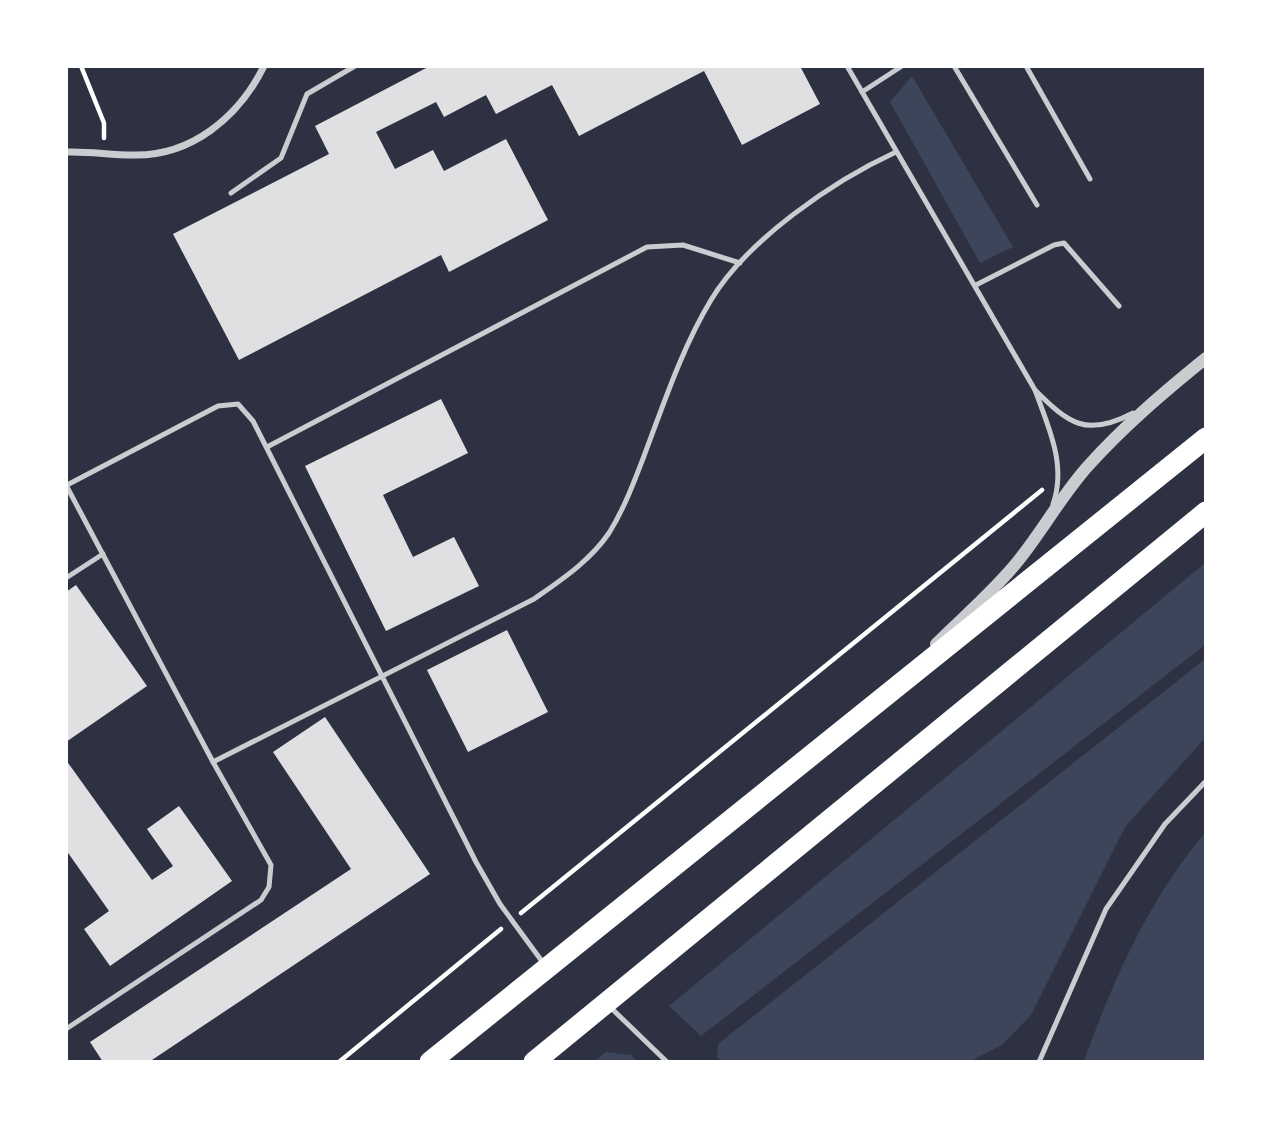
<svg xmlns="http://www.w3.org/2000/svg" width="1272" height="1128" viewBox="0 0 1272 1128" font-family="'Playfair Display',serif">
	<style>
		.green { fill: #3c4559 }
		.building { fill: #e0e0e3 }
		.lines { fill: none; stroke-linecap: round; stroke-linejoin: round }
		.path { stroke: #fff; stroke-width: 4.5 }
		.service { stroke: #caccd0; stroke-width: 5 }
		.minor { stroke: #caccd0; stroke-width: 7 }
		.tertiary { stroke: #caccd0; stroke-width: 12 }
		.motorway { stroke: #fff; stroke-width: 21 }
	</style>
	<rect width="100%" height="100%" fill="#2d3142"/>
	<g class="green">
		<path d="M 912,76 L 1013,247 L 980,263 L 890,102 Z"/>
		<path d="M 1205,563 L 1205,645 L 701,1036 L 669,1006 Z"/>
		<path d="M 1205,659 L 1205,738 L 1125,827 L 1031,1015 L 1002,1045 L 969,1062 L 724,1062 L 717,1057 L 718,1044 Z"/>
		<path d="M 1205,833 L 1205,1061 L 1084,1061 C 1113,980 1149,899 1205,833 Z"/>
		<path d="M 606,1052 L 632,1055 L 636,1061 L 595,1061 Z"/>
	</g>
	<g class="building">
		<path d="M 430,66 L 800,66 L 820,104 L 742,145 L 704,71 L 579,136 L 552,85 L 496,114 L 486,95 L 444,117 L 436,102 L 376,132 L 395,169 L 433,150 L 444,171 L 506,139 L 548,220 L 449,272 L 441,255 L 239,360 L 173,234 L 329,154 L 315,126 Z"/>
		<path d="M 441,399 L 468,453 L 383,495 L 413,557 L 454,537 L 479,586 L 386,631 L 305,466 Z"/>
		<path d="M 76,585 L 147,686 L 66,742 L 66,592 Z"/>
		<path d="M 507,630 L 548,712 L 468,752 L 427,670 Z"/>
		<path d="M 325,717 L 430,874 L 149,1062 L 103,1062 L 90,1042 L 351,869 L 273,752 Z"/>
		<path d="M 66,760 L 152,880 L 173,866 L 147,829 L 179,806 L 232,881 L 110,966 L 84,929 L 109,911 L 66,850 Z"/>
	</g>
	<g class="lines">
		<g class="path">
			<path d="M 81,66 L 104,123 L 104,138"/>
			<path d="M 521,913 L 1042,490"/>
			<path d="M 339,1062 L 501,929"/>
		</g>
		<g class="service">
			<path d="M 847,66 L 1035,390"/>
			<path d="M 954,66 L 1037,205"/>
			<path d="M 1026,66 L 1090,179"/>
			<path d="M 862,92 L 902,66"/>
			<path d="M 231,193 L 281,158 L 307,94 L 355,66"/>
			<path d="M 976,285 L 1054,245 L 1064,243 L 1119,306"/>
			<path d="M 267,447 L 647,247 L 683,245 L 740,263"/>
			<path d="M 66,485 L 213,762 L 271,865 L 269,887 L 261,900 L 66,1029"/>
			<path d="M 67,485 L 218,406 L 238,404 L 253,421 L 476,862 L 500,904 L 544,964"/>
			<path d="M 1053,504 C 1067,465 1048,426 1035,390 C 1068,423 1086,438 1133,413"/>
			<path d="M 66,578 L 103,554"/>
			<path d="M 213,762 L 534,599 C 561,580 590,561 609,533 C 624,509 634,482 644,456 C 664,403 682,348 711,300 C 747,240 833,181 896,152"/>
			<path d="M 609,1006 L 667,1062"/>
			<path d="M 1039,1062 L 1106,909 L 1165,824 L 1206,781"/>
		</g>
		<path class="minor" d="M 66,152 C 88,151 110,155 132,155 C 191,157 239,117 264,66"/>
		<path class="tertiary" d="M 936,644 C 963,617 994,591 1018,561 C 1043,530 1062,495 1088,466 C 1124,426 1164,392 1206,358"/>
		<g class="motorway">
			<path d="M 430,1062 L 1206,438"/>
			<path d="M 534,1062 L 1206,512"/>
		</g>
	</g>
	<rect width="1272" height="1128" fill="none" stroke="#ffffff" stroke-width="136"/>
</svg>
